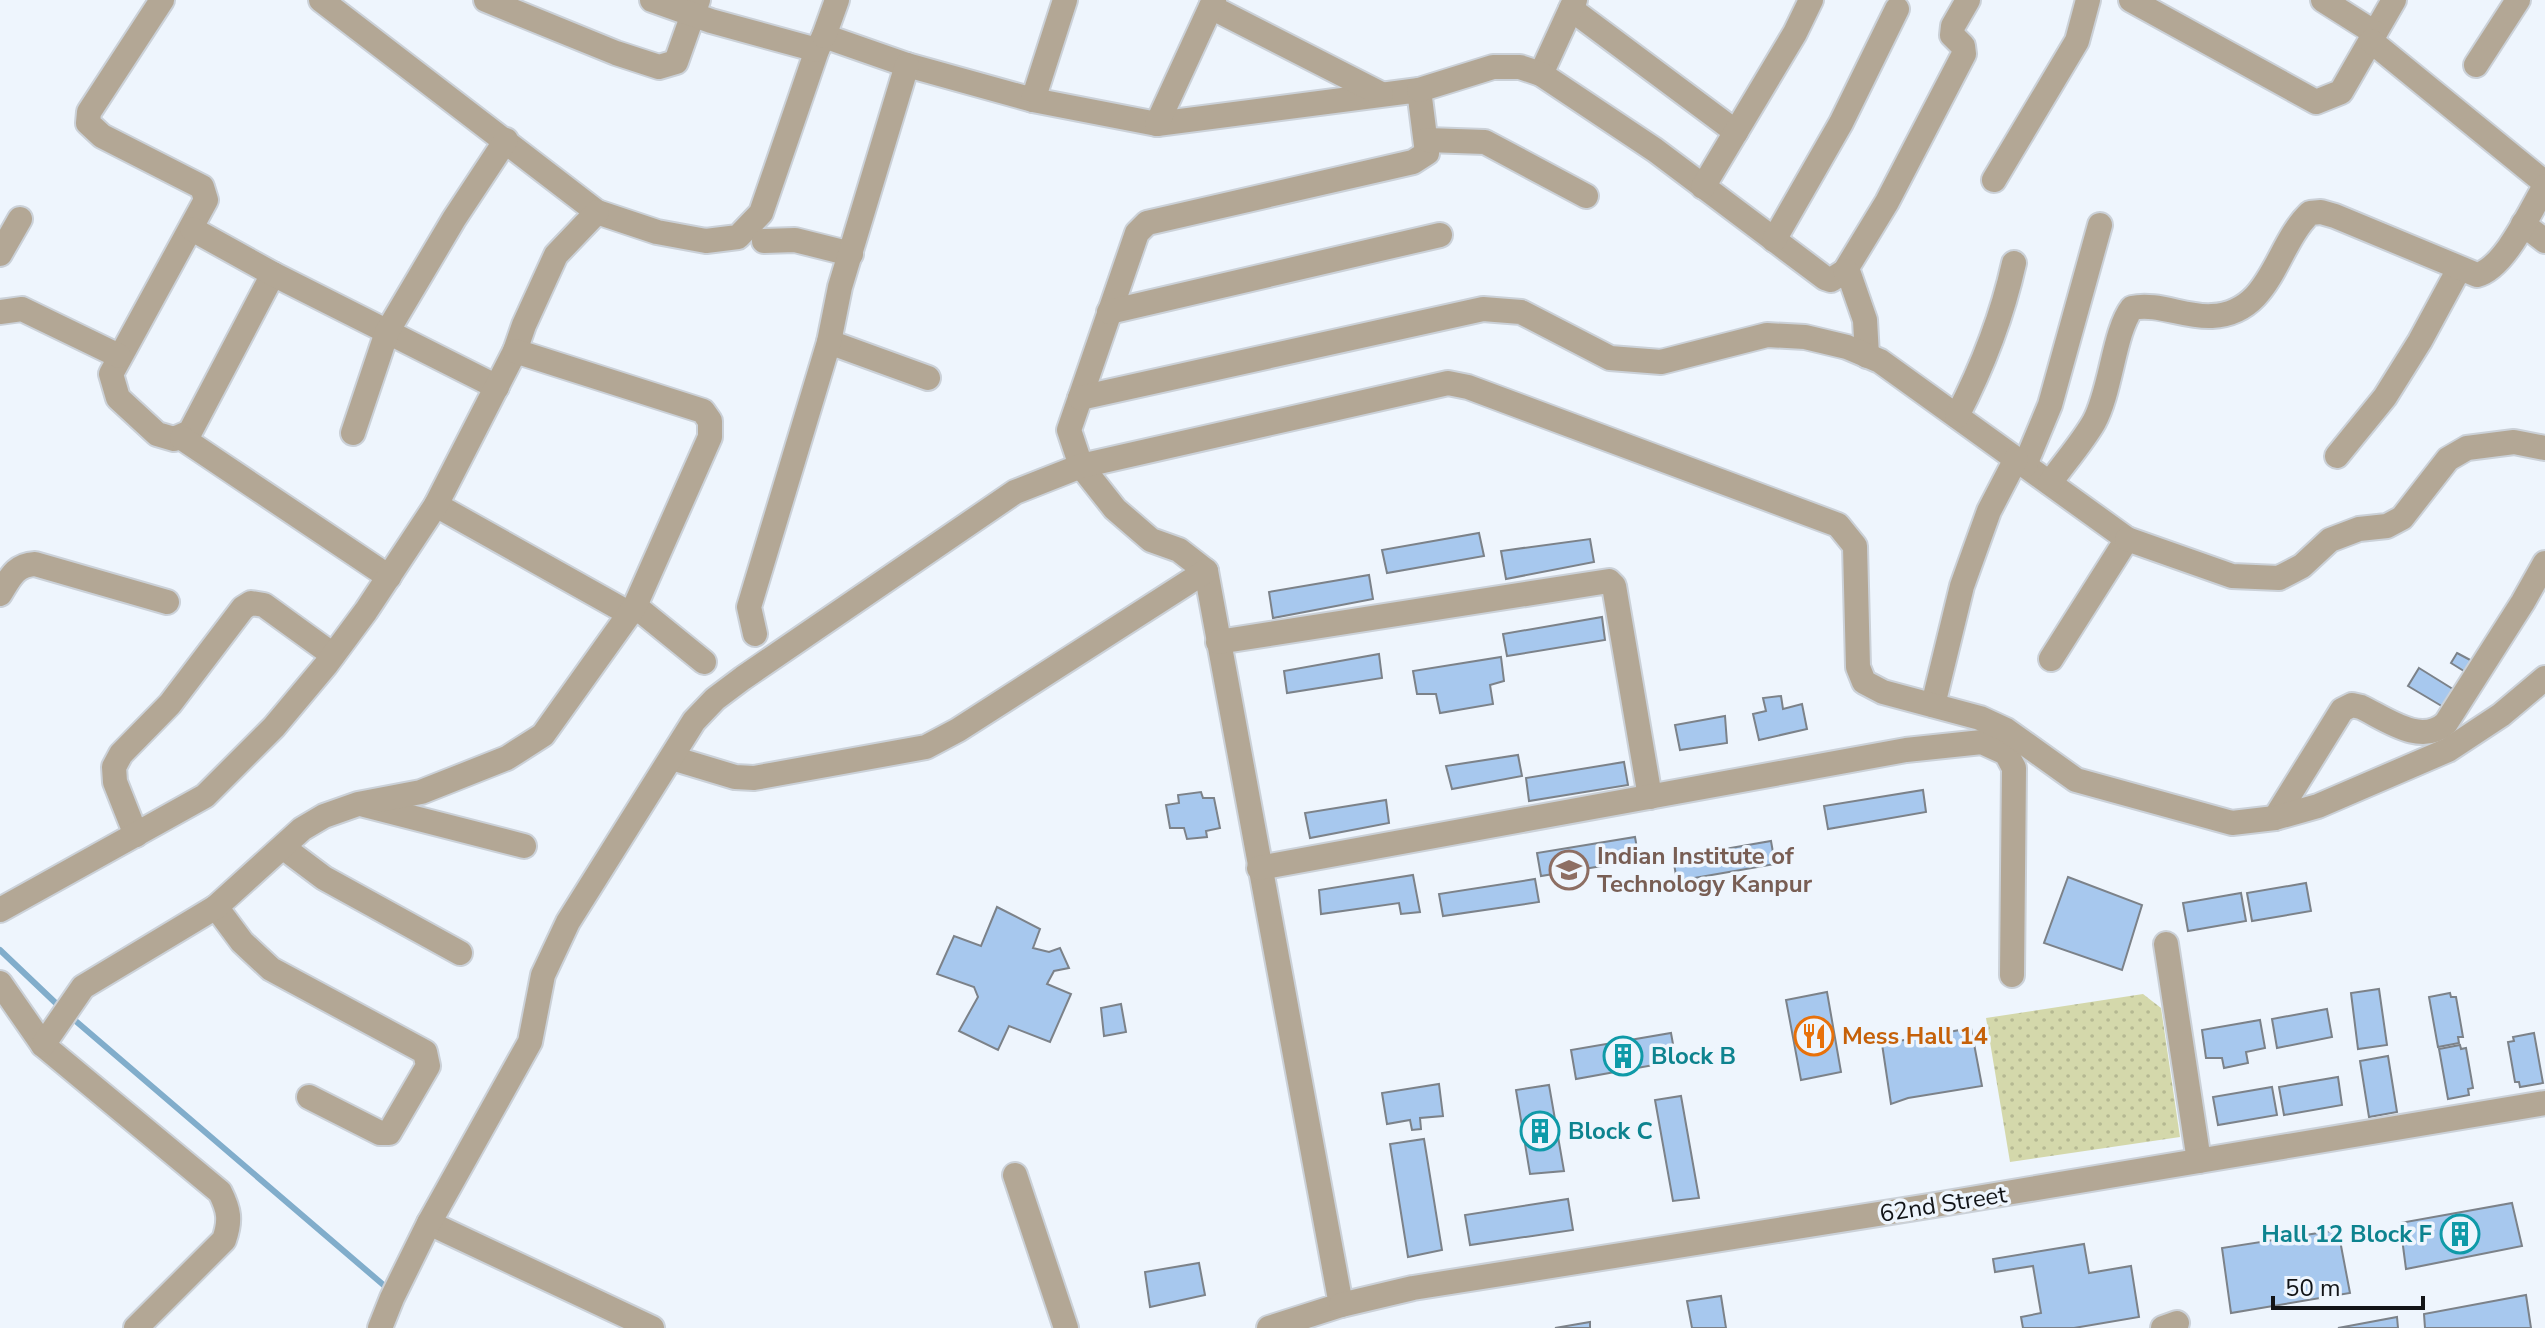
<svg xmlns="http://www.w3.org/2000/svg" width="2545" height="1328" viewBox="0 0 2545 1328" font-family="'Nunito Sans',sans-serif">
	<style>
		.grass { fill: url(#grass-dots) }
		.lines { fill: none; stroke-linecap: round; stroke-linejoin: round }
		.stream { stroke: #81adcb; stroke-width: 6 }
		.building { fill: #a7c8ee; stroke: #7c8289; stroke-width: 2 }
		.minor-casing { stroke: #cbd1d8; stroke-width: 28 }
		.minor { stroke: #b3a795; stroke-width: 24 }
		.labels { text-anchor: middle; stroke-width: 7; stroke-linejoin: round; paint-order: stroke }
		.education-label { font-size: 24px; font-weight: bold; fill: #785e54; stroke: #eef5fd; text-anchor: start }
		.food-label { font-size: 24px; font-weight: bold; fill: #c56008; stroke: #eef5fd; text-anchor: start }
		.culture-label { font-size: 24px; font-weight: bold; fill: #0d838f; stroke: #eef5fd; text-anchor: start }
		.street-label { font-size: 24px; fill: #121417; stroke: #eef5fd }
	</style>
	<defs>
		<pattern id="grass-dots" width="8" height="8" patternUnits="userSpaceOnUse" patternTransform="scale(2)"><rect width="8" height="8" fill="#d4d8ab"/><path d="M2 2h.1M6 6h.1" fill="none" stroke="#b5b892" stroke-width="1.8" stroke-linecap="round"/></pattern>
	</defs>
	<rect width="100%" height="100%" fill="#eef5fd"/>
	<path class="grass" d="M 2143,994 L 2161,1008 L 2180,1137 L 2010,1162 L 1986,1018 Z"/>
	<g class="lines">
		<g class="stream">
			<path d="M 0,950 L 62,1009"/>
			<path d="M 71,1017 L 387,1288"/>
		</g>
	</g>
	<g class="building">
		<path d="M 1479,533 L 1484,556 L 1387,573 L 1382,550 Z"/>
		<path d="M 1590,539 L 1594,562 L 1506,579 L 1501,551 Z"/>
		<path d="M 1369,575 L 1373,599 L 1273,618 L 1269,592 Z"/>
		<path d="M 1602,617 L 1605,640 L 1507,656 L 1503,634 Z"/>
		<path d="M 2457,653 L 2474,662 L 2467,673 L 2451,663 Z"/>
		<path d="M 1379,654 L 1382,678 L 1287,693 L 1284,671 Z"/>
		<path d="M 1501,657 L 1504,681 L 1490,685 L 1493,704 L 1440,713 L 1436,694 L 1417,694 L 1413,671 Z"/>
		<path d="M 2419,668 L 2456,691 L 2445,708 L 2408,686 Z"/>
		<path d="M 1781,696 L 1783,709 L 1802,704 L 1807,729 L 1759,740 L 1753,714 L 1766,711 L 1763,698 Z"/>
		<path d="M 1725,716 L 1727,743 L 1680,750 L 1675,725 Z"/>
		<path d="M 1518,755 L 1522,776 L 1452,789 L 1446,766 Z"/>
		<path d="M 1624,762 L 1628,785 L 1529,801 L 1526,778 Z"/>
		<path d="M 1923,790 L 1926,812 L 1828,829 L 1824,806 Z"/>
		<path d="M 1201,792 L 1203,798 L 1214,798 L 1220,828 L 1206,831 L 1207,837 L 1187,839 L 1184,828 L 1170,828 L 1166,805 L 1179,803 L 1178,795 Z"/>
		<path d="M 1386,800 L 1389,823 L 1310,838 L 1305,813 Z"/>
		<path d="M 1635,837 L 1639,860 L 1541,876 L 1537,853 Z"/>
		<path d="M 1771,841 L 1775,864 L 1677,881 L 1673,858 Z"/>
		<path d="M 1413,875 L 1420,912 L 1401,914 L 1399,903 L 1321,914 L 1319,890 Z"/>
		<path d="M 2068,877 L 2142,905 L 2122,970 L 2044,943 Z"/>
		<path d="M 1535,879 L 1539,902 L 1443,916 L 1439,894 Z"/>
		<path d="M 2306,883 L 2311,911 L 2252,921 L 2247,893 Z"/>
		<path d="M 2241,893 L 2246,921 L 2188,931 L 2183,903 Z"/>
		<path d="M 997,907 L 1040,929 L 1033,948 L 1049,952 L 1060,948 L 1069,968 L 1054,971 L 1047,984 L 1071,994 L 1050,1042 L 1009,1026 L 998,1050 L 959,1031 L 978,997 L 974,987 L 937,974 L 954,936 L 981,946 Z"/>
		<path d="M 2379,989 L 2387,1045 L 2358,1049 L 2351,993 Z"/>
		<path d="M 1827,992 L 1841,1072 L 1801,1080 L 1786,1000 Z"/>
		<path d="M 2450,993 L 2451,997 L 2456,997 L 2463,1037 L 2458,1037 L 2459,1043 L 2438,1047 L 2429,997 Z"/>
		<path d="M 1121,1004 L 1126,1032 L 1104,1036 L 1101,1008 Z"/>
		<path d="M 2327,1009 L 2332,1037 L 2277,1048 L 2272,1019 Z"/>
		<path d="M 2260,1020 L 2265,1048 L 2246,1052 L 2248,1063 L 2224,1068 L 2222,1058 L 2206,1058 L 2202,1030 Z"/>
		<path d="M 1971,1028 L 1982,1086 L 1908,1098 L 1891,1104 L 1882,1044 Z"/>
		<path d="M 1671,1033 L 1676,1061 L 1576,1079 L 1571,1050 Z"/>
		<path d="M 2534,1033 L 2543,1083 L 2520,1087 L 2519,1082 L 2515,1082 L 2508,1042 L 2514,1041 L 2513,1037 Z"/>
		<path d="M 2460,1045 L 2461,1049 L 2466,1048 L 2473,1088 L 2468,1089 L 2469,1095 L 2448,1099 L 2439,1049 Z"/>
		<path d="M 2388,1056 L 2397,1112 L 2369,1117 L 2360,1061 Z"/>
		<path d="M 2338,1077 L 2342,1105 L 2284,1115 L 2279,1087 Z"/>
		<path d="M 1439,1084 L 1443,1116 L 1420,1118 L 1421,1129 L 1412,1130 L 1410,1120 L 1387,1124 L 1382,1093 Z"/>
		<path d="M 1549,1085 L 1564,1171 L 1530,1174 L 1516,1090 Z"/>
		<path d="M 2272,1087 L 2277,1115 L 2218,1125 L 2213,1097 Z"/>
		<path d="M 1681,1096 L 1699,1198 L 1673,1201 L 1655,1100 Z"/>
		<path d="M 1424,1139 L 1442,1250 L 1408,1257 L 1390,1144 Z"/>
		<path d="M 1568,1199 L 1573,1230 L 1470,1245 L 1465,1215 Z"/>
		<path d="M 2512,1203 L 2522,1246 L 2406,1269 L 2400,1223 Z"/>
		<path d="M 2338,1230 L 2350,1293 L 2231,1313 L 2222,1248 Z"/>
		<path d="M 2084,1244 L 2089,1273 L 2131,1266 L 2139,1317 L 2074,1328 L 2023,1328 L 2021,1317 L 2041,1313 L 2033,1266 L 1995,1272 L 1993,1259 Z"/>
		<path d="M 1199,1263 L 1205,1295 L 1150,1307 L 1145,1272 Z"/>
		<path d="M 2526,1295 L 2531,1328 L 2425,1328 L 2424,1314 Z"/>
		<path d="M 1721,1296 L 1726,1328 L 1692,1328 L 1687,1301 Z"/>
		<path d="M 2397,1317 L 2398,1328 L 2338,1328 Z"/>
		<path d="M 1590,1322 L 1590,1328 L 1555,1328 Z"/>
	</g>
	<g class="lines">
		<g class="minor-casing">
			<g id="minor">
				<path d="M 162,0 L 89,112 L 88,123 L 102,136 L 202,187 L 206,200 L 111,374 L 118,398 L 157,434 L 174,439 L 190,432 L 273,274"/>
				<path d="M 321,0 L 597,212 L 657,232 L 706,241 L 738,237 L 761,213 L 817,50"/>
				<path d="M 486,0 L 616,53 L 659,67 L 676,62 L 698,0"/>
				<path d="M 652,0 L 711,21 L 817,50 L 824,36 L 907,65 L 1033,100 L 1157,124 L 1419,90 L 1427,153 L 1413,162 L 1147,223 L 1137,233 L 1069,430 L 1081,466 L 1115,509 L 1151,540 L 1179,550 L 1206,571 L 1341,1305 L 1269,1328"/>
				<path d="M 2131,0 L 2316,102 L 2341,92 L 2394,0"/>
				<path d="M 2323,0 L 2375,33"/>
				<path d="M 1211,7 L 1381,94"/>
				<path d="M 1571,9 L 1736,132"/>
				<path d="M 824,36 L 837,0"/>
				<path d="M 2371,41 L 2545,183"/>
				<path d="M 2476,65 L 2518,0"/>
				<path d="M 1541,74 L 1575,0"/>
				<path d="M 1419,90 L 1493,67 L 1520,67 L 1541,74 L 1655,150 L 1825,278 L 1831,280 L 1845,271 L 1887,202 L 1964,54 L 1963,46 L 1952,35 L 1953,26 L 1968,0"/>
				<path d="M 1033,100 L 1065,0"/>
				<path d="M 1157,124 L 1214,0"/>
				<path d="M 1427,140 L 1485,142 L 1586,196"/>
				<path d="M 1994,180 L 2077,41 L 2088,0"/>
				<path d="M 1703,187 L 1795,33 L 1811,0"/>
				<path d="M 2523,224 L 2545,241"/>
				<path d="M 192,229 L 273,274 L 497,387"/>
				<path d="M 1774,240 L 1841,123 L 1897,9"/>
				<path d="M 764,241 L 795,240 L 851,254"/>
				<path d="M 0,254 L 20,219"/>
				<path d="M 1845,271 L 1849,274 L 1865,320 L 1867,356"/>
				<path d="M 0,312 L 22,309 L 119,356"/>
				<path d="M 1109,312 L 1440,235"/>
				<path d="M 829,342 L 928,378"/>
				<path d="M 1080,398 L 1483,309 L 1521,312 L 1610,358 L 1661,362 L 1767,335 L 1805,337 L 1847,347 L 1880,361 L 2127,539 L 2051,659"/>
				<path d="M 1957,416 C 1982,368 2002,317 2014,263"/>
				<path d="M 353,433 L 387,332 L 454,219 L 506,140"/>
				<path d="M 182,438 L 389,577"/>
				<path d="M 2337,456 L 2385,397 L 2420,341 L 2459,269"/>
				<path d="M 2025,465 L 2050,405 L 2100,225"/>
				<path d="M 2050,483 C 2064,463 2082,443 2094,422 C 2111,391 2114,331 2132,308 C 2157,302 2186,318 2212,316 C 2272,313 2275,246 2310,213 L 2321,212 L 2335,216 L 2477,275 C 2505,268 2530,211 2545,186"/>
				<path d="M 436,505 L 630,614"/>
				<path d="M 2127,539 L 2232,576 L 2279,578 L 2302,566 L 2330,540 L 2359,529 L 2387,526 L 2402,518 L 2448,459 L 2467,448 L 2514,442 L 2545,448"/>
				<path d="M 0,594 C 10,578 15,565 35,564 L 167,602"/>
				<path d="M 635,606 L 704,662"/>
				<path d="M 755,634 L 749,607 L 829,342 L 840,287 L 907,65"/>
				<path d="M 1218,642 L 1609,581 L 1614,586 L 1650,797"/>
				<path d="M 1933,705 L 1962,586 L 1989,511 L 2016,459"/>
				<path d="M 672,758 L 735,777 L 754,778 L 926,747 L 958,730 L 1206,571"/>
				<path d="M 364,805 L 524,846"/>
				<path d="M 2275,818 L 2342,710 L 2352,705 L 2361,707 C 2386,719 2421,746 2446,723 L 2523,602 L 2545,563"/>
				<path d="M 136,835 L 115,782 L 114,767 L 121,754 L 170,704 L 243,608 L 251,603 L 264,605 L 333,655"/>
				<path d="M 284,848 L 324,878 L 460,953"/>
				<path d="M 1259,868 L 1906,750 L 1982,742 L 2006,753 L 2014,768 L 2012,975"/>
				<path d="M 216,907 L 242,942 L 271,969 L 425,1052 L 428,1066 L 389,1133 L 380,1133 L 309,1097"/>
				<path d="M 0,910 L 205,796 L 274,727 L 326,665 L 366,611 L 436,505 L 515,351 L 524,325 L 556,255 L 597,212"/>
				<path d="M 2166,944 L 2199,1161"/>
				<path d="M 0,983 L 43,1045 L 220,1192 C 229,1210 231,1220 224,1240 L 136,1328"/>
				<path d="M 43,1045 L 83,987 L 216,907 L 302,829 L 324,816 L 358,804 L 421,792 L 507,758 L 543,735 L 635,606 L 710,437 L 710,421 L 703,411 L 515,351"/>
				<path d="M 1015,1175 L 1066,1328"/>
				<path d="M 429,1223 L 652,1328"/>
				<path d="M 1341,1305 L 1413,1288 L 1935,1205 L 2545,1103"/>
				<path d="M 380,1328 L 392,1298 L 429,1223 L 530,1042 L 543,975 L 568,922 L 694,721 L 715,699 L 743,678 L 1015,492 L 1081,466 L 1448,383 L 1468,387 L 1838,525 L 1855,546 L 1858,667 L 1864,682 L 1883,692 L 1980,718 L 2006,730 L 2076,780 L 2232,823 L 2275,818 L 2318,806 L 2448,750 L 2501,715 L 2545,678"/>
				<path d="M 2163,1328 L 2177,1323"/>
			</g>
		</g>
		<use href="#minor" class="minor"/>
	</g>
	<defs>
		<g id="university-ring" transform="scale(2)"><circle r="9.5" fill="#eef5fd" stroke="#8d6e63" stroke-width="1.5"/><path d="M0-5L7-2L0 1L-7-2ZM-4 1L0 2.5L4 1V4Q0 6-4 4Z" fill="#8d6e63"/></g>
		<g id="restaurant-ring" transform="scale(2)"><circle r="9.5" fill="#eef5fd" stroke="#e8710a" stroke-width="1.5"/><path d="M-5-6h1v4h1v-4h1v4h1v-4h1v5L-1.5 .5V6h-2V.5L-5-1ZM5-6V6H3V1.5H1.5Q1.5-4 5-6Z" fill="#e8710a"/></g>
		<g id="building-ring" transform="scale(2)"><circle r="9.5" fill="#eef5fd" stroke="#0f9aa8" stroke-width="1.5"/><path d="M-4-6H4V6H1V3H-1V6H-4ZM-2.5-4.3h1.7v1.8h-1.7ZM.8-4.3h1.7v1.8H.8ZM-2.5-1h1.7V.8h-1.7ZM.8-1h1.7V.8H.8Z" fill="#0f9aa8"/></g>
	</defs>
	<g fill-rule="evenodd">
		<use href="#university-ring" x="1569" y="870"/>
		<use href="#restaurant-ring" x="1814" y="1036"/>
		<use href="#building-ring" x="1623" y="1056"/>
		<use href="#building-ring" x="1540" y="1131"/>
		<use href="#building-ring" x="2460" y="1234"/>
	</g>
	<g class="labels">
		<g class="education-label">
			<text x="1597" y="864">Indian Institute of<tspan x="1597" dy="28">Technology Kanpur</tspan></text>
		</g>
		<g class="food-label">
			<text x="1842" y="1044">Mess Hall 14</text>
		</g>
		<g class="culture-label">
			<text x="1651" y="1064">Block B</text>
			<text x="1568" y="1139">Block C</text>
			<text x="2432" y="1242" text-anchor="end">Hall 12 Block F</text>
		</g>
		<g class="street-label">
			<text transform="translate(1943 1204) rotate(-9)" y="8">62nd Street</text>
		</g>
	</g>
	<path d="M2273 1296v12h150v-12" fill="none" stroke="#121417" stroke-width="4"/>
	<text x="2285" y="1296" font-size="24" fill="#121417" stroke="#eef5fd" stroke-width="6" paint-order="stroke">50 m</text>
</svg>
